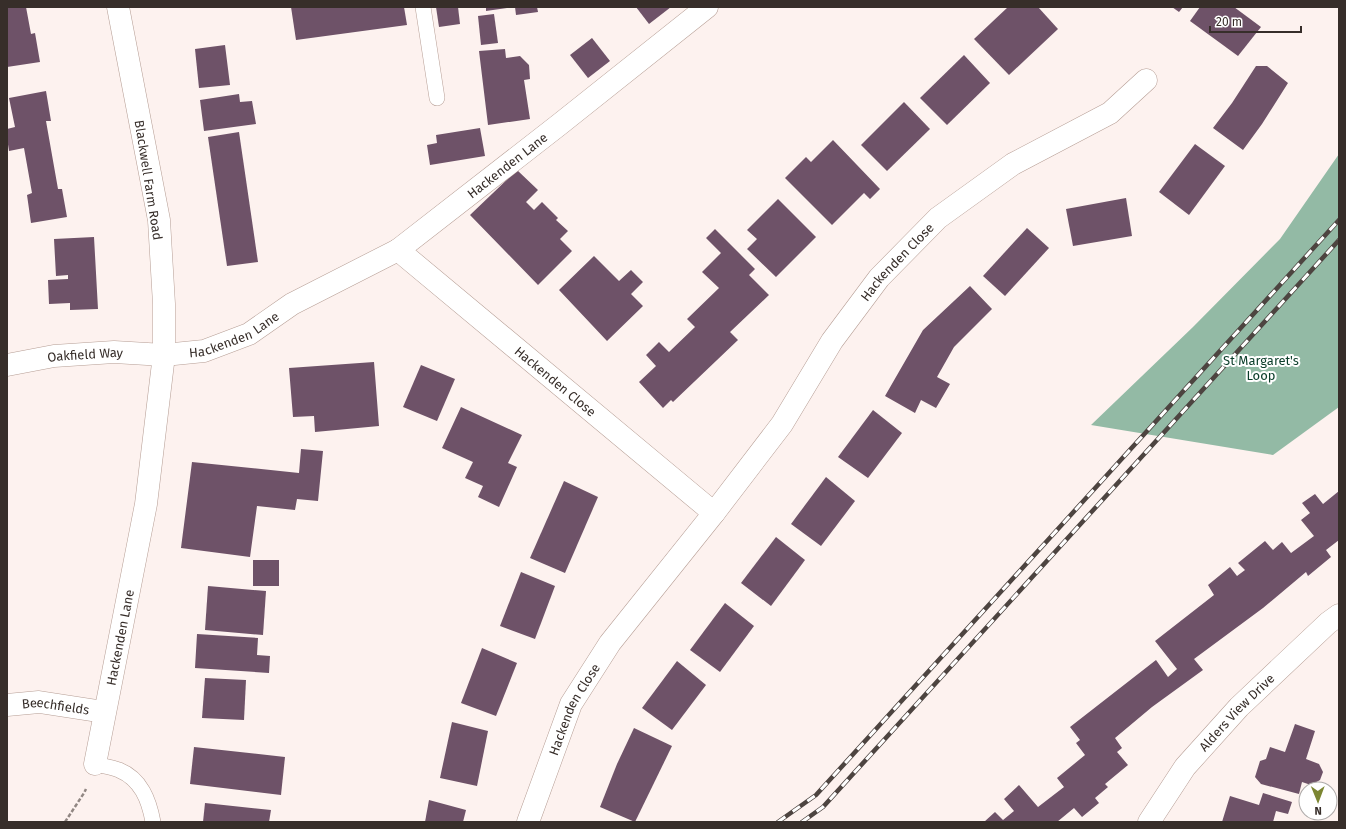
<svg xmlns="http://www.w3.org/2000/svg" width="1346" height="829" viewBox="0 0 1346 829" font-family="'Fira Sans',sans-serif">
	<style>
		.forest { fill: #93baa5 }
		.building { fill: #6e5268 }
		.lines { fill: none; stroke-linecap: round; stroke-linejoin: round }
		.lane-casing { stroke: #b69e95; stroke-width: 16 }
		.street-casing { stroke: #b69e95; stroke-width: 23 }
		.path { stroke: #918783; stroke-width: 2.5; stroke-dasharray: 4 2; stroke-linecap: butt }
		.lane { stroke: #fff; stroke-width: 15 }
		.street { stroke: #fff; stroke-width: 22 }
		.rail-casing { stroke: #4d4440; stroke-width: 4.5 }
		.rail { stroke: #fff; stroke-width: 3; stroke-dasharray: 9; stroke-linecap: butt }
		.labels { text-anchor: middle; stroke-width: 4; stroke-linejoin: round; paint-order: stroke }
		.street-label { font-size: 13px; fill: #372e2a; stroke: #fff }
		.park-label { font-size: 13px; fill: #0b3e2a; stroke: #fff }
	</style>
	<rect width="100%" height="100%" fill="#fdf2ef"/>
	<path class="forest" d="M 1339,154 L 1339,407 L 1273,455 L 1091,425 L 1193,327 L 1280,239 Z"/>
	<g class="building">
		<path d="M 7,7 L 26,7 L 31,34 L 35,33 L 40,62 L 7,67 Z"/>
		<path d="M 291,7 L 404,7 L 407,25 L 296,40 Z"/>
		<path d="M 436,7 L 458,7 L 460,24 L 439,27 Z"/>
		<path d="M 486,7 L 507,7 L 507,8 L 486,11 Z"/>
		<path d="M 515,7 L 537,7 L 538,12 L 516,15 Z"/>
		<path d="M 636,7 L 671,7 L 649,24 Z"/>
		<path d="M 1008,7 L 1038,7 L 1058,29 L 1009,75 L 974,39 Z"/>
		<path d="M 1172,7 L 1183,7 L 1179,12 Z"/>
		<path d="M 1200,7 L 1234,7 L 1261,27 L 1238,56 L 1190,21 Z"/>
		<path d="M 494,14 L 498,43 L 481,45 L 478,16 Z"/>
		<path d="M 592,38 L 610,61 L 588,78 L 570,55 Z"/>
		<path d="M 225,45 L 230,85 L 199,88 L 195,49 Z"/>
		<path d="M 505,49 L 506,58 L 520,56 L 529,65 L 530,79 L 524,80 L 530,119 L 488,125 L 479,51 Z"/>
		<path d="M 964,55 L 990,83 L 947,125 L 920,98 Z"/>
		<path d="M 1256,66 L 1267,66 L 1288,83 L 1262,124 L 1243,150 L 1213,128 L 1232,103 Z"/>
		<path d="M 46,91 L 51,121 L 46,121 L 58,189 L 62,189 L 67,217 L 31,223 L 27,195 L 32,193 L 24,148 L 9,151 L 7,138 L 7,129 L 15,127 L 9,98 Z"/>
		<path d="M 239,94 L 240,102 L 252,101 L 256,124 L 204,131 L 200,100 Z"/>
		<path d="M 904,102 L 930,129 L 887,171 L 861,145 Z"/>
		<path d="M 480,128 L 485,156 L 430,165 L 427,145 L 437,143 L 436,135 Z"/>
		<path d="M 239,132 L 258,262 L 227,266 L 208,137 Z"/>
		<path d="M 833,140 L 880,189 L 870,199 L 864,193 L 832,225 L 785,178 L 806,157 L 811,162 Z"/>
		<path d="M 1195,144 L 1225,166 L 1189,215 L 1159,192 Z"/>
		<path d="M 517,170 L 538,190 L 526,202 L 534,210 L 542,202 L 558,218 L 556,220 L 568,231 L 560,239 L 572,251 L 538,285 L 470,215 Z"/>
		<path d="M 1126,198 L 1132,236 L 1073,246 L 1066,209 Z"/>
		<path d="M 778,199 L 816,237 L 776,277 L 747,249 L 757,239 L 747,230 Z"/>
		<path d="M 1027,228 L 1049,248 L 1005,296 L 983,276 Z"/>
		<path d="M 715,229 L 755,269 L 749,275 L 769,295 L 730,332 L 738,340 L 673,402 L 671,400 L 663,408 L 639,382 L 656,366 L 646,355 L 659,342 L 669,352 L 695,327 L 687,319 L 719,288 L 702,272 L 721,253 L 706,238 Z"/>
		<path d="M 94,237 L 98,309 L 70,310 L 70,303 L 49,304 L 48,280 L 68,279 L 68,275 L 56,276 L 54,239 Z"/>
		<path d="M 594,256 L 619,281 L 631,270 L 643,282 L 631,294 L 643,306 L 607,341 L 559,290 Z"/>
		<path d="M 970,286 L 992,309 L 954,347 L 937,377 L 950,384 L 936,408 L 921,400 L 915,413 L 885,396 L 923,330 Z"/>
		<path d="M 374,362 L 379,426 L 315,432 L 314,416 L 293,417 L 289,368 Z"/>
		<path d="M 421,365 L 455,379 L 437,421 L 403,407 Z"/>
		<path d="M 461,407 L 522,435 L 508,463 L 517,467 L 499,507 L 478,497 L 483,486 L 465,478 L 473,462 L 442,448 Z"/>
		<path d="M 873,410 L 902,433 L 868,478 L 838,457 Z"/>
		<path d="M 301,449 L 323,451 L 318,501 L 297,499 L 295,510 L 257,506 L 250,557 L 181,548 L 192,462 L 299,473 Z"/>
		<path d="M 826,477 L 855,501 L 821,546 L 791,524 Z"/>
		<path d="M 564,481 L 598,497 L 565,573 L 530,558 Z"/>
		<path d="M 1339,491 L 1339,540 L 1326,550 L 1331,557 L 1308,576 L 1306,572 L 1263,608 L 1194,659 L 1203,670 L 1152,707 L 1115,738 L 1122,748 L 1117,752 L 1128,765 L 1105,784 L 1108,787 L 1095,798 L 1099,803 L 1082,817 L 1074,808 L 1057,822 L 984,822 L 995,812 L 1003,820 L 1014,811 L 1004,799 L 1019,785 L 1038,807 L 1064,787 L 1057,778 L 1085,755 L 1076,743 L 1080,740 L 1070,727 L 1156,660 L 1168,677 L 1177,669 L 1155,641 L 1214,595 L 1208,585 L 1230,567 L 1237,576 L 1245,570 L 1238,563 L 1265,541 L 1273,550 L 1282,542 L 1291,553 L 1314,536 L 1301,520 L 1310,513 L 1302,503 L 1315,494 L 1323,504 Z"/>
		<path d="M 776,537 L 805,560 L 771,606 L 741,583 Z"/>
		<rect x="253" y="560" width="26" height="26"/>
		<path d="M 521,572 L 555,586 L 535,639 L 500,626 Z"/>
		<path d="M 208,586 L 266,591 L 263,635 L 205,630 Z"/>
		<path d="M 725,603 L 754,626 L 720,672 L 690,650 Z"/>
		<path d="M 197,634 L 258,638 L 257,655 L 270,656 L 269,673 L 195,668 Z"/>
		<path d="M 482,648 L 517,663 L 496,716 L 461,703 Z"/>
		<path d="M 677,661 L 706,685 L 672,730 L 642,708 Z"/>
		<path d="M 205,678 L 246,680 L 244,720 L 202,718 Z"/>
		<path d="M 452,722 L 488,731 L 477,786 L 440,778 Z"/>
		<path d="M 1295,724 L 1315,731 L 1306,759 L 1319,764 L 1323,772 L 1320,780 L 1311,785 L 1302,782 L 1299,794 L 1261,784 L 1255,777 L 1260,761 L 1266,759 L 1270,747 L 1285,752 Z"/>
		<path d="M 634,728 L 672,746 L 635,822 L 600,807 L 617,764 Z"/>
		<path d="M 194,747 L 285,757 L 281,795 L 190,784 Z"/>
		<path d="M 1263,793 L 1292,802 L 1288,814 L 1276,811 L 1273,822 L 1222,822 L 1230,796 L 1259,805 Z"/>
		<path d="M 429,800 L 466,810 L 463,822 L 425,822 Z"/>
		<path d="M 205,803 L 271,810 L 269,822 L 203,822 Z"/>
	</g>
	<g class="lines">
		<g class="lane-casing">
			<g id="lane">
				<path d="M 423,7 L 437,98"/>
				<path d="M 95,764 C 103,766 111,767 119,770 C 141,779 149,800 153,822"/>
			</g>
		</g>
		<g class="street-casing">
			<g id="street">
				<path id="s1" d="M 398,250 L 714,513"/>
				<path id="s2" d="M 7,365 L 54,356 L 114,352 L 164,355 L 204,351 L 249,334 L 292,304 L 398,250 L 560,124 L 707,7"/>
				<path id="s3" d="M 7,705 L 39,702 L 104,712"/>
				<path id="s4" d="M 95,764 L 146,504 L 164,355 L 164,304 L 159,220 L 118,7"/>
				<path id="s5" d="M 528,822 L 571,704 L 610,643 L 714,513 L 782,424 L 832,341 L 879,278 L 938,218 L 1013,164 L 1110,113 L 1146,80"/>
				<path id="s6" d="M 1149,822 L 1185,767 L 1239,707 L 1328,623 L 1339,615"/>
			</g>
		</g>
		<path class="path" d="M 65,822 L 84,793 L 86,789"/>
		<use href="#lane" class="lane"/>
		<use href="#street" class="street"/>
		<g class="rail-casing">
			<g id="rail">
				<path d="M 778,822 L 816,795 L 1339,220"/>
				<path d="M 802,822 L 823,807 L 1339,240"/>
			</g>
		</g>
		<use href="#rail" class="rail"/>
	</g>
	<g class="labels">
		<g class="street-label">
			<text dy="5" stroke="none"><textPath href="#s2" startOffset="556">Hackenden Lane</textPath></text>
			<text transform="translate(149 180) rotate(81)" y="5">Blackwell Farm Road</text>
			<text dy="5" stroke="none"><textPath href="#s5" startOffset="676">Hackenden Close</textPath></text>
			<text dy="5" stroke="none"><textPath href="#s2" startOffset="232">Hackenden Lane</textPath></text>
			<text dy="5" stroke="none"><textPath href="#s2" startOffset="79">Oakfield Way</textPath></text>
			<text dy="5" stroke="none"><textPath href="#s1" startOffset="205">Hackenden Close</textPath></text>
			<text dy="5" stroke="none"><textPath href="#s4" startOffset="129">Hackenden Lane</textPath></text>
			<text dy="5" stroke="none"><textPath href="#s3" startOffset="49">Beechfields</textPath></text>
			<text dy="5" stroke="none"><textPath href="#s5" startOffset="122">Hackenden Close</textPath></text>
			<text dy="5" stroke="none"><textPath href="#s6" startOffset="141">Alders View Drive</textPath></text>
		</g>
		<g class="park-label">
			<text x="1261" y="365">St Margaret's<tspan x="1261" dy="15">Loop</tspan></text>
		</g>
	</g>
	<rect width="1346" height="829" fill="none" stroke="#372e2a" stroke-width="16"/>
	<g transform="translate(1318 801) rotate(179)"><circle r="19" fill="#ffffff" stroke="#afabaa"/>
	<path d="M0-3L7 15L0 10L-7 15Z" fill="#7c8632"/>
	<text y="-6" font-size="11" font-weight="bold" text-anchor="middle" fill="#372e2a">N</text>
	</g>
	<path d="M1210 26v6h91v-6" fill="none" stroke="#372e2a" stroke-width="2"/>
	<text x="1216" y="26" font-size="12" fill="#372e2a" stroke="#ffffff" stroke-width="3" paint-order="stroke">20 m</text>
</svg>
